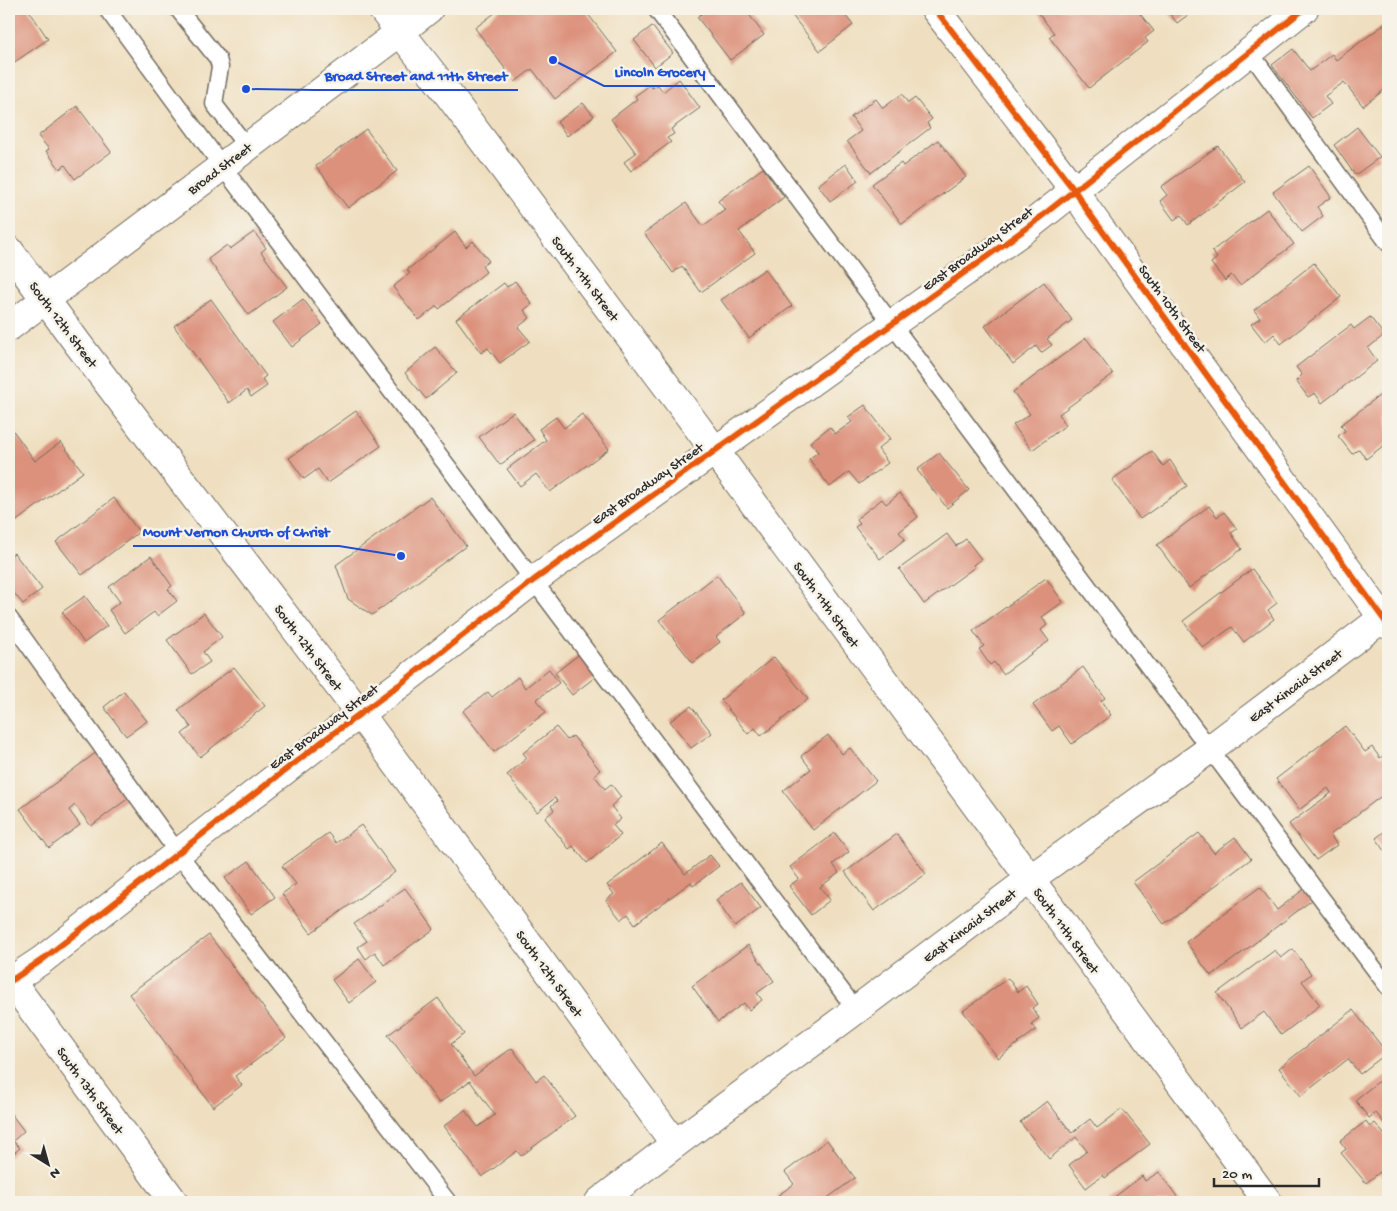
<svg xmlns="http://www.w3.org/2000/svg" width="1397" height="1211" viewBox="0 0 1397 1211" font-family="'Gochi Hand',sans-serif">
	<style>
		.building { fill: #dc917b }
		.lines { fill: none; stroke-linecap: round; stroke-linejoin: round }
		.service-casing { stroke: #706a5f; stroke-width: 19 }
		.minor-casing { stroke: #706a5f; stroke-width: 30 }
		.tertiary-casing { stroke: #706a5f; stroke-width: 30 }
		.service { stroke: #fff; stroke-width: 16 }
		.minor { stroke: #fff; stroke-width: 28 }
		.tertiary { stroke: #fff; stroke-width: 28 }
		.cycleway-casing { stroke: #f7f3e8; stroke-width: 9 }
		.cycleway { stroke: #e8590c; stroke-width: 6 }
		.labels { text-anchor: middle; stroke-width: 5; stroke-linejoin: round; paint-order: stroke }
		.street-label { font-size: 14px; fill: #2b2b2b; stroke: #f7f3e8 }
		.leader { fill: none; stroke: #1d4ed8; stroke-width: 2 }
		.callout-dot { fill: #1d4ed8; stroke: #f7f3e8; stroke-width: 2 }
		.callout-label { font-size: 15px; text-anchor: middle; font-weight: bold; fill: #1d4ed8; stroke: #f7f3e8; stroke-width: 5; stroke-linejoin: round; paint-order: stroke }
	</style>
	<rect width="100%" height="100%" fill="#f7f3e8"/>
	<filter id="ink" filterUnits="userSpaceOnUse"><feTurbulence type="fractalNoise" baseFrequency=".02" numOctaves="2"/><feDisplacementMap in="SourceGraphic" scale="10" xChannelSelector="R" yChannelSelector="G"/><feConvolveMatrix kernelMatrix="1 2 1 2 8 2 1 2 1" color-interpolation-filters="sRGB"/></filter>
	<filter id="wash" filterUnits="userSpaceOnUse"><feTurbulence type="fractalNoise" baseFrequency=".0096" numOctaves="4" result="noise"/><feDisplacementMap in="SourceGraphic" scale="20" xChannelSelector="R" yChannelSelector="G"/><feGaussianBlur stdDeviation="1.12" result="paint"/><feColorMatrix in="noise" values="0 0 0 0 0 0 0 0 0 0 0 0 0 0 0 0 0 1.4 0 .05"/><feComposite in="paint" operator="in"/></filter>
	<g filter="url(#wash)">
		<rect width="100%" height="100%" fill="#efdfc0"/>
		<g id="blocks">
			<g class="building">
				<path d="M 9,9 L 28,9 L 48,39 L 9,66 Z"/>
				<path d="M 500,9 L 584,9 L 617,52 L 555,99 L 532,69 L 515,82 L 475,28 Z"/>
				<path d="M 708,9 L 745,9 L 764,35 L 730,60 L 697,17 Z"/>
				<path d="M 787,9 L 840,9 L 853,25 L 820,51 Z"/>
				<path d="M 1035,9 L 1136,9 L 1154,31 L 1145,38 L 1148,42 L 1089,88 L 1049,37 L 1054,33 Z"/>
				<path d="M 1166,9 L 1196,9 L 1177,23 Z"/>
				<path d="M 1386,23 L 1388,26 L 1388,87 L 1363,106 L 1344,82 L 1325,96 L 1331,104 L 1312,118 L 1272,65 L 1293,49 L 1310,71 L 1332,54 L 1336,60 Z"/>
				<path d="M 652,26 L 673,53 L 655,67 L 634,40 Z"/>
				<path d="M 679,79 L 700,108 L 671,129 L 674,134 L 667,138 L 671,142 L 631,171 L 624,162 L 636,153 L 611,119 L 637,99 L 635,96 L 650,85 L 652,88 L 658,85 L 663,92 Z"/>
				<path d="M 902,94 L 908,103 L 915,98 L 932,119 L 927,123 L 930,128 L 871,173 L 847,141 L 861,131 L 851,117 L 876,99 L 883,108 Z"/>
				<path d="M 583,103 L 594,116 L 567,136 L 557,122 Z"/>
				<path d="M 77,106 L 111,152 L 75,179 L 65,165 L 60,169 L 46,151 L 49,149 L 38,136 Z"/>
				<path d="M 1357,127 L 1380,157 L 1355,175 L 1334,145 Z"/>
				<path d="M 366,129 L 397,171 L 348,208 L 316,166 Z"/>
				<path d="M 938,140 L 966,177 L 902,224 L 872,184 L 901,163 L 903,166 Z"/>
				<path d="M 1218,146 L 1245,182 L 1188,225 L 1181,215 L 1174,220 L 1160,201 L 1167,195 L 1161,187 Z"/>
				<path d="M 846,164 L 858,181 L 830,201 L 818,185 Z"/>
				<path d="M 1309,166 L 1331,197 L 1317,207 L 1323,216 L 1302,232 L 1273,192 Z"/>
				<path d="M 763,168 L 784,197 L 739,231 L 755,253 L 701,292 L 682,266 L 673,273 L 644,233 L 686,203 L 703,226 L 725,210 L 718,201 Z"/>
				<path d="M 1267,209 L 1294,244 L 1240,285 L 1231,275 L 1225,281 L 1211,263 L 1217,258 L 1212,251 Z"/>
				<path d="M 254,232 L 266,248 L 261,252 L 287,287 L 249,315 L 208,259 L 227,245 L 230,249 Z"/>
				<path d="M 455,232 L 466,247 L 473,241 L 489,261 L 482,266 L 486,272 L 439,309 L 437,306 L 419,320 L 393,287 L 410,273 L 407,270 Z"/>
				<path d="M 1314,263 L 1341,297 L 1281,344 L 1274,334 L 1265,342 L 1251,324 L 1260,318 L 1254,310 Z"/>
				<path d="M 765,269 L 792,306 L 749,338 L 721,300 Z"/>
				<path d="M 515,281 L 532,304 L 524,310 L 530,318 L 518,327 L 530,341 L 500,363 L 488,348 L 481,353 L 456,319 L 504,283 L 507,287 Z"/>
				<path d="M 1044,282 L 1072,320 L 1047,339 L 1052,345 L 1041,353 L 1036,346 L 1013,364 L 985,326 Z"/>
				<path d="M 211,299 L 266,376 L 262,379 L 267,386 L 251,397 L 247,390 L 229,403 L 174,326 Z"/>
				<path d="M 303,299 L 322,324 L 292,347 L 273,322 Z"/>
				<path d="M 1370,317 L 1384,335 L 1368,348 L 1377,361 L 1322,403 L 1315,393 L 1308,397 L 1296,381 L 1302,375 L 1296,367 L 1351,325 L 1354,329 Z"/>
				<path d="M 1086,338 L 1113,374 L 1059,414 L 1066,425 L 1032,450 L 1013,425 L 1030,414 L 1013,392 Z"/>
				<path d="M 435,347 L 457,373 L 426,399 L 405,373 Z"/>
				<path d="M 1388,389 L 1388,442 L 1366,459 L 1359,449 L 1352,454 L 1338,436 L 1345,431 L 1341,425 Z"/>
				<path d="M 865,405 L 890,439 L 878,449 L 888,463 L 859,484 L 849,472 L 830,487 L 809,459 L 818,452 L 810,442 L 830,427 L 835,434 L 852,422 L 848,417 Z"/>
				<path d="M 356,411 L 381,446 L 328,483 L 318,469 L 304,479 L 289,458 Z"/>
				<path d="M 513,412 L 534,440 L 500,465 L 479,437 Z"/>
				<path d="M 582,414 L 609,449 L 550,492 L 536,474 L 520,486 L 507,469 L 546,440 L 539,429 L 556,417 L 564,428 Z"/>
				<path d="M 9,425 L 35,461 L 61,442 L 83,472 L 11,525 L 9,522 Z"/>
				<path d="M 1152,451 L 1163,466 L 1170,460 L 1187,486 L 1140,519 L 1112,480 Z"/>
				<path d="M 939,453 L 969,490 L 947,508 L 917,470 Z"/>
				<path d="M 900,493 L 918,517 L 899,532 L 905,539 L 880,559 L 855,527 L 860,524 L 856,519 L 882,499 L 886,504 Z"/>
				<path d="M 430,497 L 466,546 L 372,615 L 348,599 L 336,565 Z"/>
				<path d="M 114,498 L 139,532 L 82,575 L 56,542 Z"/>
				<path d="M 1209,506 L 1217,517 L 1224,512 L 1237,529 L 1231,533 L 1242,549 L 1189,588 L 1157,545 Z"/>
				<path d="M 947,534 L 956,546 L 966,539 L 981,559 L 973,565 L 975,567 L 924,604 L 899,569 Z"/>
				<path d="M 14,553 L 42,589 L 23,604 L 9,587 L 9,557 Z"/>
				<path d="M 151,556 L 172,586 L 168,589 L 177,601 L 157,616 L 154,612 L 125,633 L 109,610 L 120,602 L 109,587 Z"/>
				<path d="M 1252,569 L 1277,603 L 1268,610 L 1274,619 L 1244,642 L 1232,627 L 1203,648 L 1183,621 Z"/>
				<path d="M 717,575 L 746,613 L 716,637 L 720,642 L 693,663 L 659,620 Z"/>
				<path d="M 1046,578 L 1063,602 L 1042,617 L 1047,625 L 1041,630 L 1049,641 L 1003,674 L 994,662 L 990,665 L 979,649 L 984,646 L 973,631 Z"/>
				<path d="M 85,596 L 107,626 L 84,643 L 62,612 Z"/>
				<path d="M 204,613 L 222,637 L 203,652 L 210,662 L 192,674 L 167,640 Z"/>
				<path d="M 582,652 L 599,674 L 572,695 L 555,673 Z"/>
				<path d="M 774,657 L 808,699 L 761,736 L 755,728 L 748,734 L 721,700 Z"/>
				<path d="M 234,667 L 265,706 L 200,757 L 182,734 L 191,727 L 178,710 Z"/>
				<path d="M 1083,667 L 1105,698 L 1101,701 L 1111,715 L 1072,744 L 1059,726 L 1052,731 L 1033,705 Z"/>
				<path d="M 549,669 L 559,683 L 536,700 L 546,712 L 494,752 L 463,711 L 488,692 L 492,697 L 518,677 L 525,688 Z"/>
				<path d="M 124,691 L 147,721 L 126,736 L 104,707 Z"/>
				<path d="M 691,706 L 712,733 L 691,748 L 670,721 Z"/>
				<path d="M 1345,726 L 1365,752 L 1372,747 L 1380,758 L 1388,752 L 1388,791 L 1330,835 L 1337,845 L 1316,860 L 1289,824 L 1331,793 L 1328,788 L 1299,810 L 1276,779 Z"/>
				<path d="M 556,727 L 567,740 L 573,736 L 600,770 L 594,775 L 605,789 L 611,784 L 621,797 L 611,806 L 621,819 L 613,825 L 621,835 L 587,863 L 573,846 L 569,849 L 545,818 L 554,810 L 551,806 L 557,801 L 555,798 L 537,812 L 507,775 L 527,758 L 523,753 Z"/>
				<path d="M 828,735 L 842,754 L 850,748 L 876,781 L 813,830 L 783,791 L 811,769 L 801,756 Z"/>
				<path d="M 97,752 L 130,797 L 91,826 L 75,805 L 69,810 L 80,825 L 49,848 L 20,809 Z"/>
				<path d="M 361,825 L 395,872 L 311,933 L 282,894 L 296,884 L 282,866 L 328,833 L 336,843 Z"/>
				<path d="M 1388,829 L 1388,855 L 1376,838 Z"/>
				<path d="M 835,833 L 849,852 L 833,864 L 839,873 L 820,887 L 830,900 L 811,915 L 789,886 L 799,879 L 790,867 Z"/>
				<path d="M 1199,833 L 1214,853 L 1235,837 L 1251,859 L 1164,924 L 1133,882 Z"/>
				<path d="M 897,834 L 926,874 L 874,911 L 845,872 Z"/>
				<path d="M 662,843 L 685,874 L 710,855 L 719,866 L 693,886 L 691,882 L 635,924 L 628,914 L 621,920 L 606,900 L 614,894 L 607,885 Z"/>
				<path d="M 249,861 L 275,897 L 251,914 L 225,878 Z"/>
				<path d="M 741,882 L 761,908 L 735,927 L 716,900 Z"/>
				<path d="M 1260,887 L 1277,910 L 1304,889 L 1312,900 L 1211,976 L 1186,942 Z"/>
				<path d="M 405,888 L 434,929 L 384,965 L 375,952 L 366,959 L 358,947 L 367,941 L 354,924 Z"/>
				<path d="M 209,935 L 286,1038 L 235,1076 L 242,1085 L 213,1107 L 129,994 Z"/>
				<path d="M 748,945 L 774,981 L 757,993 L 762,1000 L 749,1010 L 744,1003 L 718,1022 L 692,986 Z"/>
				<path d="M 1293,949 L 1311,974 L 1302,981 L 1320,1005 L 1281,1035 L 1264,1012 L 1242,1028 L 1217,993 L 1275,950 L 1281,958 Z"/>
				<path d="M 359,959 L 376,982 L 349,1003 L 332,980 Z"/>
				<path d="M 1008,978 L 1018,992 L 1026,986 L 1038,1004 L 1032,1008 L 1039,1018 L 1031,1024 L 1036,1030 L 998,1058 L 963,1011 Z"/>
				<path d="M 438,998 L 464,1034 L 451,1044 L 474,1076 L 512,1048 L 536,1081 L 544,1075 L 575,1116 L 521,1156 L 517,1151 L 482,1177 L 444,1126 L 465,1110 L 478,1127 L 495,1115 L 470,1081 L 439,1103 L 388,1035 Z"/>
				<path d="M 1353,1010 L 1387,1053 L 1360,1074 L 1348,1059 L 1301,1096 L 1279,1068 Z"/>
				<path d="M 1388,1074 L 1388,1128 L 1376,1113 L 1369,1118 L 1355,1100 Z"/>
				<path d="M 1047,1101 L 1072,1133 L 1090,1119 L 1097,1128 L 1122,1109 L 1150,1144 L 1105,1178 L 1103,1175 L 1086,1188 L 1069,1165 L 1087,1151 L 1076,1137 L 1049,1159 L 1020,1122 Z"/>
				<path d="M 9,1111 L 24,1131 L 13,1141 L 20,1148 L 9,1157 Z"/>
				<path d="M 1366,1121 L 1370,1127 L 1375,1123 L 1388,1139 L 1388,1183 L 1380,1172 L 1366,1183 L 1341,1153 L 1346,1149 L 1340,1141 Z"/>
				<path d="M 827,1140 L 855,1178 L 822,1202 L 782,1202 L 777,1196 L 794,1184 L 785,1172 Z"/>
				<path d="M 1159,1172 L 1181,1202 L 1108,1202 L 1142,1176 L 1145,1181 Z"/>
			</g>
		</g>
	</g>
	<g filter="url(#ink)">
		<use href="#blocks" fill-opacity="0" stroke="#706a5f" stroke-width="1"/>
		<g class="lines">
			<g class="service-casing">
				<g id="service">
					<path d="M 107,9 L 222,166 L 856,1010"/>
					<path d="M 178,9 L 218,59 L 220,67 L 214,104 L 247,147"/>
					<path d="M 656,9 L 1388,987"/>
					<path d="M 1249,51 L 1388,243"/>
					<path d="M 9,618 L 178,853 L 448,1202"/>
				</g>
			</g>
			<g class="minor-casing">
				<g id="minor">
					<path d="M 382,9 L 433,74 L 693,421 L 1268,1202"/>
					<path d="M 935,9 L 1074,190 L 1087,210 L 1388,625"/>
					<path d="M 9,250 L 78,344 L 360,714 L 675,1144"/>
					<path d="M 9,978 L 174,1202"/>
					<path d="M 9,982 L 42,960 L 178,853 L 319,744 L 399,685 L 534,580 L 1028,227 L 1304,9"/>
					<path d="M 599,1202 L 675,1144 L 856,1010 L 1030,879 L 1210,749 L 1388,614"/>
				</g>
			</g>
			<g class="tertiary-casing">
				<path id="tertiary" d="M 9,327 L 400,32 L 429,9"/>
			</g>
			<use href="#service" class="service"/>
			<use href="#minor" class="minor"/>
			<use href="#tertiary" class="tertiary"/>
			<g class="cycleway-casing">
				<g id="cycleway">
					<path d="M 935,9 L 1074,190 L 1087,210 L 1388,625"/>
					<path d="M 9,982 L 42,960 L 178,853 L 319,744 L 399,685 L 534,580 L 1028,227 L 1304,9"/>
				</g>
			</g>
			<use href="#cycleway" class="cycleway"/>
		</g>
	</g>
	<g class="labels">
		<g class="street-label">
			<text transform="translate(219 168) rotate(-37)" y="5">Broad Street</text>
			<text transform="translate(977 248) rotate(-36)" y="5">East Broadway Street</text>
			<text transform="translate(586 278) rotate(53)" y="5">South 11th Street</text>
			<text transform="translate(1173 308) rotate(54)" y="5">South 10th Street</text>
			<text transform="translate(64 324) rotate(53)" y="5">South 12th Street</text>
			<text transform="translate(647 483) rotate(-35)" y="5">East Broadway Street</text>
			<text transform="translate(827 604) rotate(54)" y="5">South 11th Street</text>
			<text transform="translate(309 647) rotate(53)" y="5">South 12th Street</text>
			<text transform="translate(1295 685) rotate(-37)" y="5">East Kincaid Street</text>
			<text transform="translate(323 726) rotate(-37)" y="5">East Broadway Street</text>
			<text transform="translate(969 925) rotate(-37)" y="5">East Kincaid Street</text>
			<text transform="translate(1067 930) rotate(54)" y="5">South 11th Street</text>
			<text transform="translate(550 973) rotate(54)" y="5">South 12th Street</text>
			<text transform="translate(91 1090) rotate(54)" y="5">South 13th Street</text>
		</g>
	</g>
	<path class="leader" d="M553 60L604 86H715M246 89L315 90H518M401 556L339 546H133"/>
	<g class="callout-dot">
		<circle cx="553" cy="60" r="5"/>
		<circle cx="246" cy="89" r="5"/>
		<circle cx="401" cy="556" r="5"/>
	</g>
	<g class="callout-label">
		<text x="660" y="76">Lincoln Grocery</text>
		<text x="416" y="80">Broad Street and 11th Street</text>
		<text x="236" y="536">Mount Vernon Church of Christ</text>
	</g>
	<rect width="1397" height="1211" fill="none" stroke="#f7f3e8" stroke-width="30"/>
	<g transform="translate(48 1164) rotate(143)" stroke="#f7f3e8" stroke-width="4" paint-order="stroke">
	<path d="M0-4L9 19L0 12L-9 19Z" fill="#2b2b2b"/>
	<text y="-8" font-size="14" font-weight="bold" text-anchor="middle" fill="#2b2b2b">N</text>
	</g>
	<path d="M1214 1178v8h105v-8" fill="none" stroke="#2b2b2b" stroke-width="2.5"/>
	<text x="1222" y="1178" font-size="15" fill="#2b2b2b" stroke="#f7f3e8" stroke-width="4" paint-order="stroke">20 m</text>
</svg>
